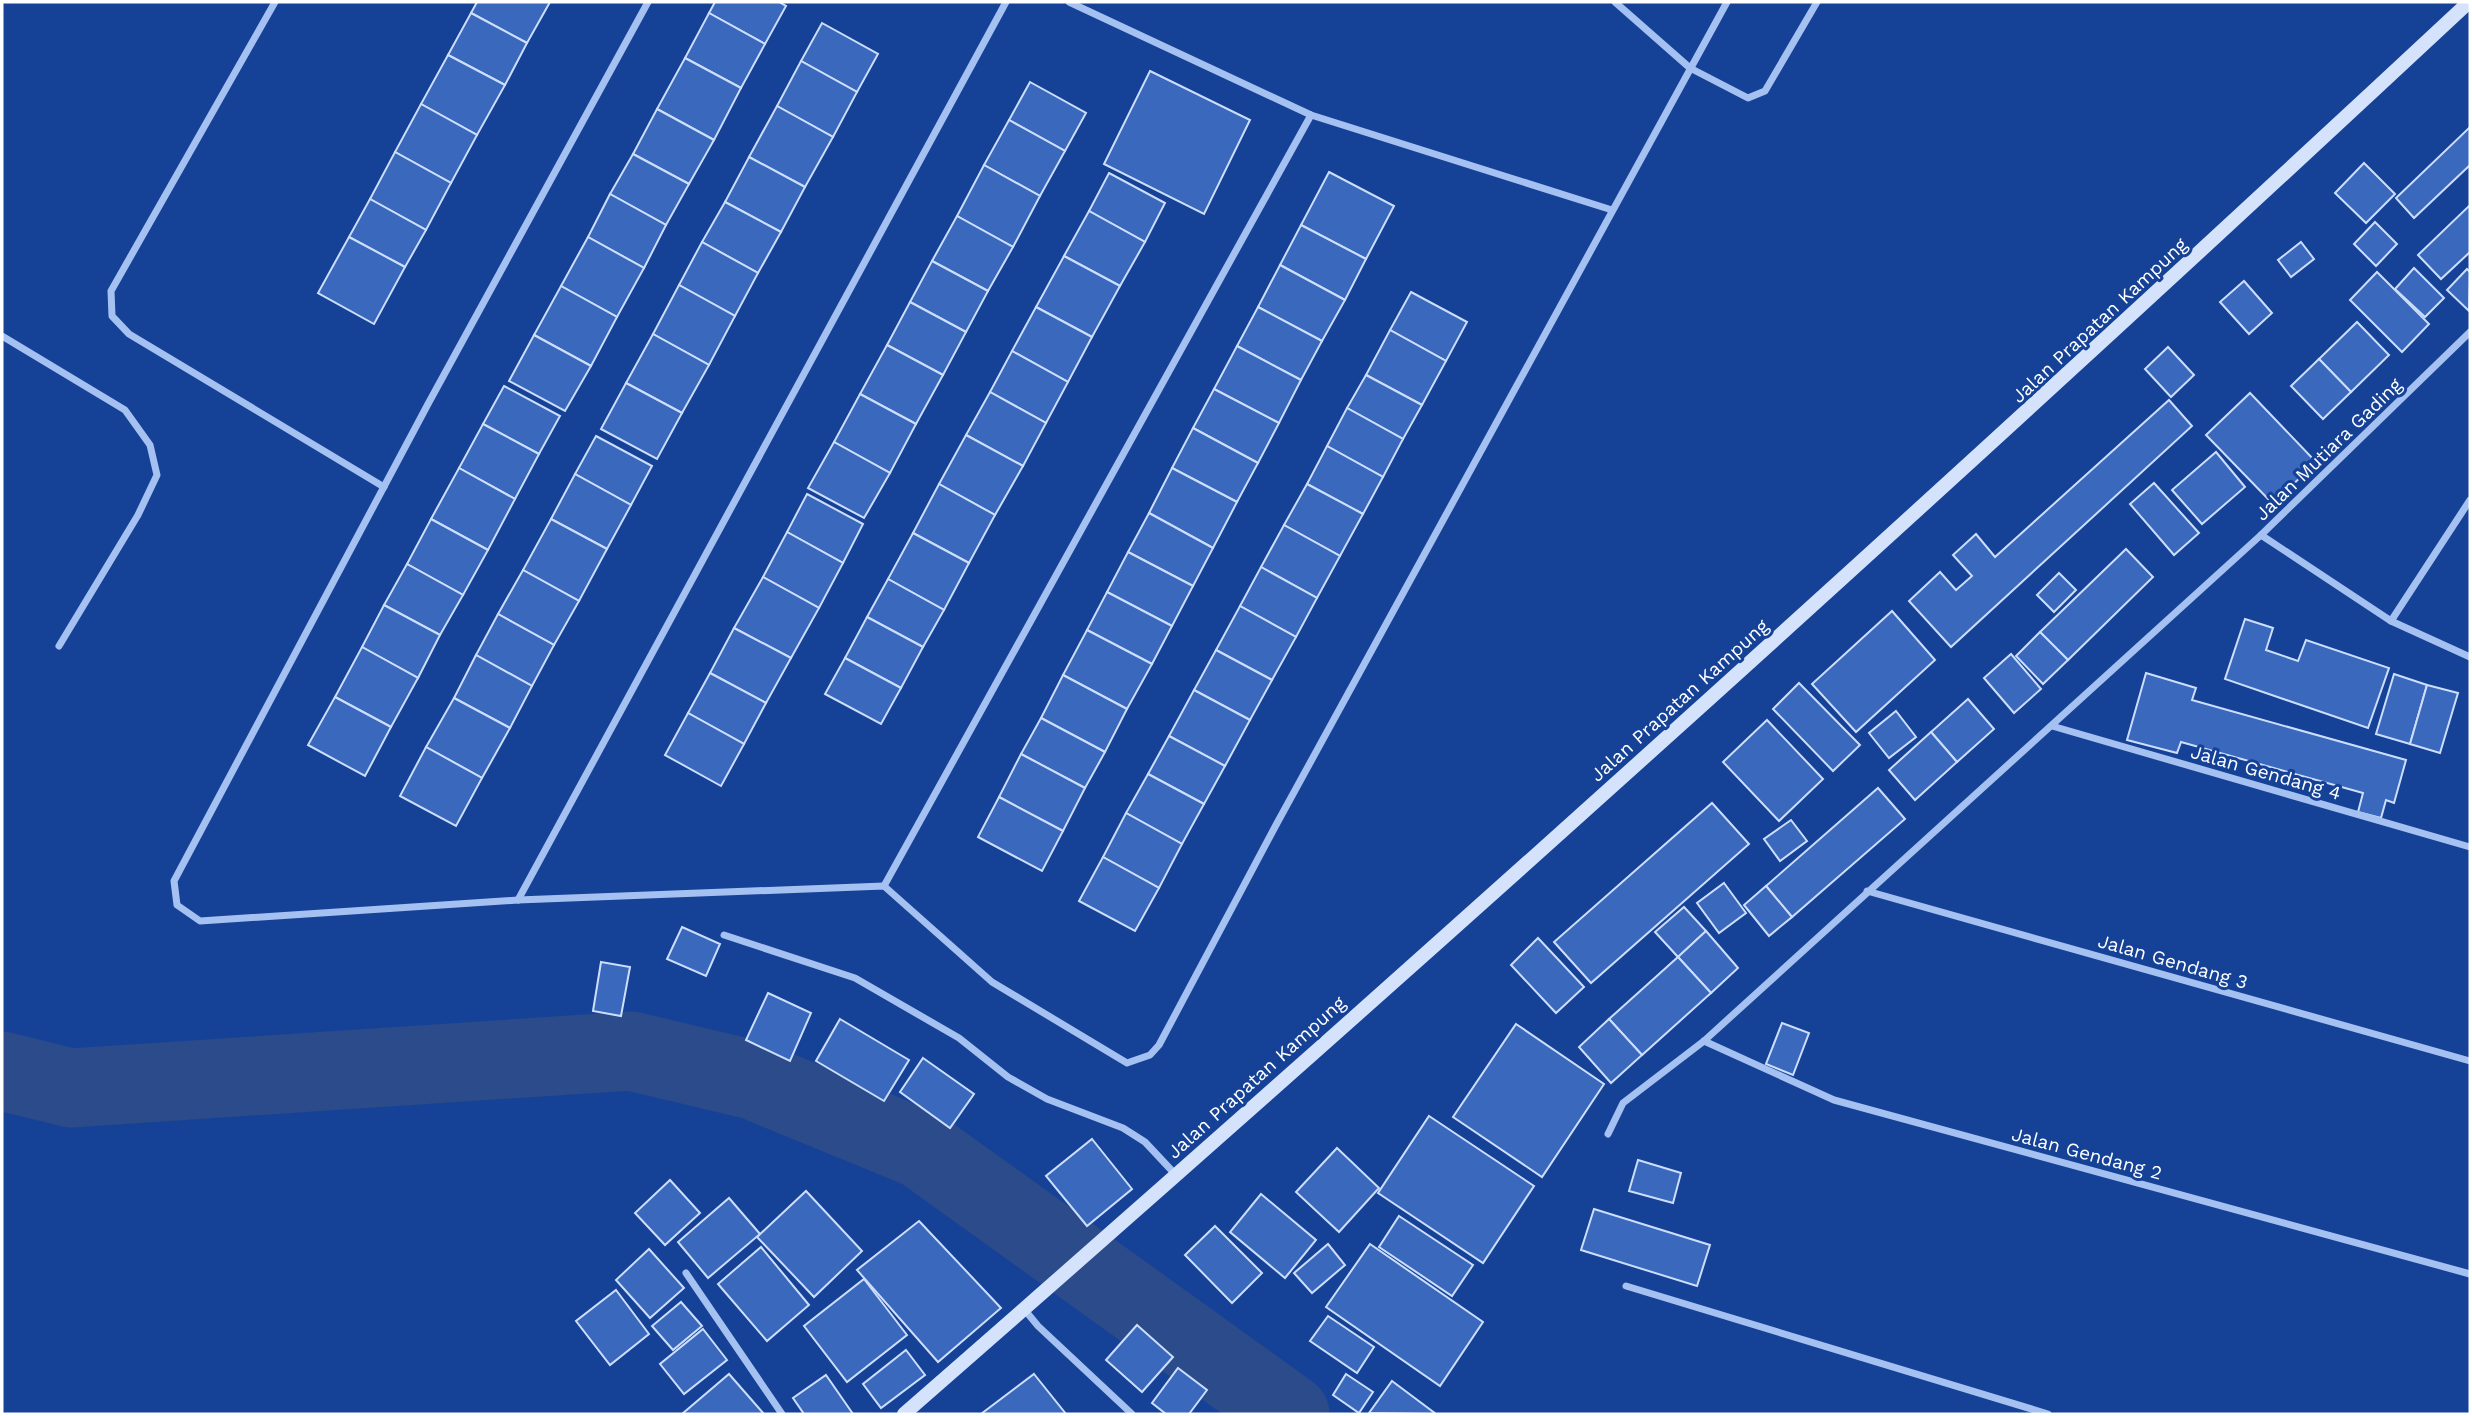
<svg xmlns="http://www.w3.org/2000/svg" width="2472" height="1416" viewBox="0 0 2472 1416" font-family="'Work Sans',sans-serif">
	<style>
		.lines { fill: none; stroke-linecap: round; stroke-linejoin: round }
		.river { stroke: #2b4b8a; stroke-width: 79 }
		.building { fill: #3968bc; stroke: #cddefc; stroke-width: 2 }
		.street { stroke: #a5c1f2; stroke-width: 7 }
		.secondary { stroke: #d4e2fc; stroke-width: 14 }
		.labels { text-anchor: middle; stroke-width: 6; stroke-linejoin: round; paint-order: stroke }
		.street-label { font-size: 19px; fill: #fff; stroke: #154296 }
	</style>
	<rect width="100%" height="100%" fill="#154296"/>
	<g class="lines">
		<path class="river" d="M 2,1071 L 71,1088 L 631,1051 L 753,1080 L 921,1149 L 1290,1414"/>
	</g>
	<g class="building">
		<path d="M 477,2 L 550,2 L 527,43 L 471,13 Z"/>
		<path d="M 715,2 L 779,2 L 786,6 L 765,44 L 709,13 Z"/>
		<path d="M 471,13 L 527,43 L 505,85 L 448,55 Z"/>
		<path d="M 709,13 L 765,44 L 741,88 L 685,58 Z"/>
		<path d="M 822,23 L 878,54 L 857,92 L 801,61 Z"/>
		<path d="M 448,55 L 505,85 L 477,135 L 421,104 Z"/>
		<path d="M 685,58 L 741,88 L 714,140 L 657,109 Z"/>
		<path d="M 801,61 L 857,92 L 833,137 L 777,106 Z"/>
		<path d="M 1150,71 L 1250,120 L 1204,214 L 1104,164 Z"/>
		<path d="M 1030,82 L 1086,113 L 1065,151 L 1009,120 Z"/>
		<path d="M 421,104 L 477,135 L 451,183 L 395,152 Z"/>
		<path d="M 777,106 L 833,137 L 805,187 L 749,157 Z"/>
		<path d="M 657,109 L 714,140 L 689,184 L 633,154 Z"/>
		<path d="M 1009,120 L 1065,151 L 1040,196 L 984,165 Z"/>
		<path d="M 2470,127 L 2470,165 L 2414,218 L 2396,198 Z"/>
		<path d="M 395,152 L 451,183 L 426,230 L 370,199 Z"/>
		<path d="M 633,154 L 689,184 L 666,225 L 610,194 Z"/>
		<path d="M 749,157 L 805,187 L 781,232 L 725,202 Z"/>
		<path d="M 2364,163 L 2395,194 L 2366,223 L 2335,193 Z"/>
		<path d="M 984,165 L 1040,196 L 1013,247 L 957,216 Z"/>
		<path d="M 1329,172 L 1394,206 L 1366,259 L 1301,225 Z"/>
		<path d="M 1109,173 L 1165,203 L 1145,242 L 1089,211 Z"/>
		<path d="M 610,194 L 666,225 L 644,268 L 588,237 Z"/>
		<path d="M 370,199 L 426,230 L 405,267 L 349,237 Z"/>
		<path d="M 725,202 L 781,232 L 758,273 L 702,242 Z"/>
		<path d="M 2470,205 L 2470,252 L 2441,279 L 2418,255 Z"/>
		<path d="M 1089,211 L 1145,242 L 1120,286 L 1064,256 Z"/>
		<path d="M 957,216 L 1013,247 L 988,291 L 932,261 Z"/>
		<path d="M 2375,222 L 2397,244 L 2376,266 L 2354,244 Z"/>
		<path d="M 1301,225 L 1366,259 L 1345,300 L 1280,265 Z"/>
		<path d="M 349,237 L 405,267 L 374,324 L 318,293 Z"/>
		<path d="M 588,237 L 644,268 L 617,317 L 561,286 Z"/>
		<path d="M 702,242 L 758,273 L 735,316 L 679,285 Z"/>
		<path d="M 2301,242 L 2314,259 L 2291,277 L 2278,260 Z"/>
		<path d="M 1064,256 L 1120,286 L 1092,337 L 1036,307 Z"/>
		<path d="M 932,261 L 988,291 L 966,332 L 910,302 Z"/>
		<path d="M 1280,265 L 1345,300 L 1322,341 L 1258,307 Z"/>
		<path d="M 2414,268 L 2444,298 L 2425,317 L 2395,289 Z"/>
		<path d="M 2467,269 L 2470,272 L 2469,311 L 2447,290 Z"/>
		<path d="M 2377,272 L 2429,324 L 2402,352 L 2350,300 Z"/>
		<path d="M 2244,281 L 2272,313 L 2249,334 L 2220,302 Z"/>
		<path d="M 679,285 L 735,316 L 709,365 L 653,334 Z"/>
		<path d="M 561,286 L 617,317 L 591,366 L 534,335 Z"/>
		<path d="M 1411,292 L 1467,322 L 1446,361 L 1390,330 Z"/>
		<path d="M 910,302 L 966,332 L 943,375 L 887,345 Z"/>
		<path d="M 1036,307 L 1092,337 L 1068,382 L 1012,351 Z"/>
		<path d="M 1258,307 L 1322,341 L 1301,380 L 1237,346 Z"/>
		<path d="M 2357,322 L 2389,355 L 2351,392 L 2319,359 Z"/>
		<path d="M 1390,330 L 1446,361 L 1422,405 L 1366,375 Z"/>
		<path d="M 653,334 L 709,365 L 682,413 L 626,383 Z"/>
		<path d="M 534,335 L 591,366 L 565,411 L 509,381 Z"/>
		<path d="M 887,345 L 943,375 L 916,424 L 860,394 Z"/>
		<path d="M 1237,346 L 1301,380 L 1279,423 L 1214,389 Z"/>
		<path d="M 2168,347 L 2194,375 L 2171,397 L 2145,369 Z"/>
		<path d="M 1012,351 L 1068,382 L 1046,423 L 990,392 Z"/>
		<path d="M 2319,359 L 2351,392 L 2323,419 L 2291,386 Z"/>
		<path d="M 1366,375 L 1422,405 L 1403,439 L 1347,408 Z"/>
		<path d="M 626,383 L 682,413 L 657,459 L 601,429 Z"/>
		<path d="M 504,386 L 560,416 L 539,454 L 483,424 Z"/>
		<path d="M 1214,389 L 1279,423 L 1258,463 L 1193,428 Z"/>
		<path d="M 990,392 L 1046,423 L 1023,466 L 966,435 Z"/>
		<path d="M 2250,393 L 2316,462 L 2273,504 L 2206,435 Z"/>
		<path d="M 860,394 L 916,424 L 890,473 L 834,442 Z"/>
		<path d="M 2169,400 L 2192,426 L 1951,647 L 1909,601 L 1940,572 L 1956,590 L 1972,576 L 1953,555 L 1976,534 L 1995,557 Z"/>
		<path d="M 1347,408 L 1403,439 L 1383,477 L 1327,446 Z"/>
		<path d="M 483,424 L 539,454 L 515,499 L 459,468 Z"/>
		<path d="M 1193,428 L 1258,463 L 1237,502 L 1172,468 Z"/>
		<path d="M 966,435 L 1023,466 L 995,515 L 939,484 Z"/>
		<path d="M 596,436 L 652,466 L 631,505 L 575,474 Z"/>
		<path d="M 834,442 L 890,473 L 864,518 L 808,488 Z"/>
		<path d="M 1327,446 L 1383,477 L 1363,514 L 1307,484 Z"/>
		<path d="M 2216,452 L 2245,487 L 2202,524 L 2172,490 Z"/>
		<path d="M 459,468 L 515,499 L 488,550 L 431,519 Z"/>
		<path d="M 1172,468 L 1237,502 L 1213,548 L 1149,513 Z"/>
		<path d="M 575,474 L 631,505 L 607,549 L 551,519 Z"/>
		<path d="M 2154,483 L 2199,533 L 2174,555 L 2130,504 Z"/>
		<path d="M 939,484 L 995,515 L 969,563 L 913,533 Z"/>
		<path d="M 1307,484 L 1363,514 L 1340,556 L 1284,525 Z"/>
		<path d="M 807,494 L 863,524 L 843,563 L 787,532 Z"/>
		<path d="M 1149,513 L 1213,548 L 1193,586 L 1128,552 Z"/>
		<path d="M 431,519 L 488,550 L 463,595 L 407,564 Z"/>
		<path d="M 551,519 L 607,549 L 579,601 L 523,570 Z"/>
		<path d="M 1284,525 L 1340,556 L 1317,598 L 1261,567 Z"/>
		<path d="M 787,532 L 843,563 L 819,608 L 763,577 Z"/>
		<path d="M 913,533 L 969,563 L 944,610 L 888,579 Z"/>
		<path d="M 2126,549 L 2153,577 L 2068,660 L 2040,632 Z"/>
		<path d="M 1128,552 L 1193,586 L 1172,626 L 1107,592 Z"/>
		<path d="M 407,564 L 463,595 L 440,635 L 384,605 Z"/>
		<path d="M 1261,567 L 1317,598 L 1296,637 L 1240,606 Z"/>
		<path d="M 523,570 L 579,601 L 554,645 L 498,614 Z"/>
		<path d="M 2059,573 L 2076,590 L 2054,612 L 2037,595 Z"/>
		<path d="M 763,577 L 819,608 L 791,658 L 734,628 Z"/>
		<path d="M 888,579 L 944,610 L 923,647 L 867,617 Z"/>
		<path d="M 1107,592 L 1172,626 L 1152,664 L 1087,630 Z"/>
		<path d="M 384,605 L 440,635 L 418,678 L 362,647 Z"/>
		<path d="M 1240,606 L 1296,637 L 1272,680 L 1216,650 Z"/>
		<path d="M 1892,611 L 1935,660 L 1856,732 L 1812,684 Z"/>
		<path d="M 498,614 L 554,645 L 532,686 L 476,655 Z"/>
		<path d="M 867,617 L 923,647 L 901,688 L 845,658 Z"/>
		<path d="M 2245,619 L 2273,628 L 2266,650 L 2298,661 L 2306,640 L 2389,668 L 2368,728 L 2225,679 Z"/>
		<path d="M 734,628 L 791,658 L 766,703 L 710,673 Z"/>
		<path d="M 1087,630 L 1152,664 L 1127,709 L 1063,675 Z"/>
		<path d="M 2040,632 L 2068,660 L 2043,684 L 2016,656 Z"/>
		<path d="M 362,647 L 418,678 L 391,727 L 335,697 Z"/>
		<path d="M 1216,650 L 1272,680 L 1250,720 L 1194,690 Z"/>
		<path d="M 2011,654 L 2041,689 L 2014,713 L 1984,678 Z"/>
		<path d="M 476,655 L 532,686 L 510,728 L 454,698 Z"/>
		<path d="M 845,658 L 901,688 L 881,724 L 825,694 Z"/>
		<path d="M 710,673 L 766,703 L 744,744 L 688,713 Z"/>
		<path d="M 2146,673 L 2196,688 L 2192,700 L 2406,760 L 2394,803 L 2386,800 L 2381,818 L 2358,812 L 2363,793 L 2181,742 L 2177,753 L 2127,740 Z"/>
		<path d="M 2394,674 L 2427,685 L 2410,744 L 2376,734 Z"/>
		<path d="M 1063,675 L 1127,709 L 1105,752 L 1041,718 Z"/>
		<path d="M 1799,683 L 1860,745 L 1833,771 L 1773,709 Z"/>
		<path d="M 2427,685 L 2458,693 L 2440,753 L 2410,744 Z"/>
		<path d="M 1194,690 L 1250,720 L 1225,766 L 1169,736 Z"/>
		<path d="M 335,697 L 391,727 L 365,776 L 308,745 Z"/>
		<path d="M 454,698 L 510,728 L 482,778 L 426,747 Z"/>
		<path d="M 1968,699 L 1994,729 L 1957,762 L 1931,732 Z"/>
		<path d="M 1896,711 L 1916,737 L 1889,758 L 1869,733 Z"/>
		<path d="M 688,713 L 744,744 L 721,786 L 665,755 Z"/>
		<path d="M 1041,718 L 1105,752 L 1085,788 L 1021,754 Z"/>
		<path d="M 1767,720 L 1823,779 L 1779,821 L 1723,762 Z"/>
		<path d="M 1931,732 L 1957,762 L 1915,800 L 1889,770 Z"/>
		<path d="M 1169,736 L 1225,766 L 1204,804 L 1148,774 Z"/>
		<path d="M 426,747 L 482,778 L 456,826 L 400,796 Z"/>
		<path d="M 1021,754 L 1085,788 L 1063,831 L 999,797 Z"/>
		<path d="M 1148,774 L 1204,804 L 1182,844 L 1126,813 Z"/>
		<path d="M 1878,788 L 1905,819 L 1792,917 L 1766,886 Z"/>
		<path d="M 999,797 L 1063,831 L 1042,871 L 978,837 Z"/>
		<path d="M 1712,803 L 1749,844 L 1591,983 L 1554,942 Z"/>
		<path d="M 1126,813 L 1182,844 L 1159,888 L 1103,857 Z"/>
		<path d="M 1791,820 L 1807,841 L 1780,861 L 1764,839 Z"/>
		<path d="M 1103,857 L 1159,888 L 1135,931 L 1079,901 Z"/>
		<path d="M 1724,883 L 1746,913 L 1719,933 L 1697,903 Z"/>
		<path d="M 1766,886 L 1792,917 L 1769,936 L 1744,905 Z"/>
		<path d="M 1684,907 L 1706,931 L 1678,957 L 1655,932 Z"/>
		<path d="M 682,927 L 720,944 L 706,976 L 667,959 Z"/>
		<path d="M 1706,931 L 1738,968 L 1711,993 L 1678,957 Z"/>
		<path d="M 1538,938 L 1584,987 L 1556,1013 L 1511,965 Z"/>
		<path d="M 1678,957 L 1711,993 L 1642,1055 L 1609,1019 Z"/>
		<path d="M 601,962 L 630,967 L 621,1016 L 593,1011 Z"/>
		<path d="M 768,993 L 811,1013 L 790,1061 L 746,1040 Z"/>
		<path d="M 840,1019 L 909,1060 L 884,1101 L 816,1061 Z"/>
		<path d="M 1609,1019 L 1642,1055 L 1611,1083 L 1579,1047 Z"/>
		<path d="M 1782,1023 L 1809,1033 L 1793,1075 L 1766,1064 Z"/>
		<path d="M 1516,1024 L 1604,1084 L 1542,1177 L 1453,1117 Z"/>
		<path d="M 923,1058 L 974,1094 L 950,1128 L 900,1092 Z"/>
		<path d="M 1429,1116 L 1534,1186 L 1483,1263 L 1378,1193 Z"/>
		<path d="M 1092,1139 L 1132,1189 L 1087,1226 L 1046,1176 Z"/>
		<path d="M 1337,1148 L 1379,1188 L 1339,1232 L 1296,1192 Z"/>
		<path d="M 1638,1160 L 1681,1173 L 1673,1203 L 1629,1191 Z"/>
		<path d="M 670,1180 L 700,1213 L 665,1245 L 635,1213 Z"/>
		<path d="M 806,1191 L 862,1251 L 814,1297 L 757,1237 Z"/>
		<path d="M 1261,1194 L 1316,1240 L 1285,1278 L 1230,1232 Z"/>
		<path d="M 729,1198 L 760,1234 L 708,1278 L 678,1242 Z"/>
		<path d="M 1594,1209 L 1710,1245 L 1697,1286 L 1581,1250 Z"/>
		<path d="M 1399,1216 L 1473,1265 L 1452,1296 L 1379,1247 Z"/>
		<path d="M 919,1221 L 1001,1308 L 938,1362 L 857,1270 Z"/>
		<path d="M 1215,1226 L 1262,1273 L 1232,1303 L 1185,1255 Z"/>
		<path d="M 1328,1244 L 1345,1265 L 1312,1293 L 1294,1273 Z"/>
		<path d="M 1370,1244 L 1483,1322 L 1440,1386 L 1326,1307 Z"/>
		<path d="M 761,1247 L 809,1305 L 767,1341 L 718,1284 Z"/>
		<path d="M 649,1249 L 684,1288 L 650,1318 L 616,1280 Z"/>
		<path d="M 864,1279 L 907,1335 L 847,1382 L 804,1326 Z"/>
		<path d="M 616,1290 L 649,1334 L 610,1365 L 576,1321 Z"/>
		<path d="M 681,1302 L 702,1326 L 673,1350 L 652,1326 Z"/>
		<path d="M 1328,1316 L 1374,1347 L 1357,1373 L 1310,1341 Z"/>
		<path d="M 1137,1325 L 1173,1357 L 1142,1392 L 1106,1360 Z"/>
		<path d="M 703,1329 L 727,1360 L 684,1394 L 660,1364 Z"/>
		<path d="M 906,1350 L 925,1375 L 881,1408 L 863,1384 Z"/>
		<path d="M 1178,1368 L 1207,1390 L 1189,1414 L 1166,1414 L 1152,1403 Z"/>
		<path d="M 729,1374 L 764,1414 L 682,1414 Z"/>
		<path d="M 1034,1374 L 1066,1414 L 981,1414 Z"/>
		<path d="M 1346,1374 L 1373,1392 L 1359,1413 L 1333,1395 Z"/>
		<path d="M 826,1375 L 853,1414 L 804,1414 L 793,1398 Z"/>
		<path d="M 1392,1381 L 1436,1414 L 1369,1413 Z"/>
	</g>
	<g class="lines">
		<g class="street">
			<path d="M 275,2 L 111,291 L 112,316 L 129,334 L 384,487"/>
			<path d="M 648,2 L 428,404 L 174,881 L 177,905 L 200,921 L 518,900 L 884,886 L 992,982 L 1127,1063 L 1150,1055 L 1159,1045 L 1276,825 L 1727,2"/>
			<path d="M 1069,2 L 1311,115 L 1612,210"/>
			<path d="M 1615,2 L 1690,68 L 1748,98 L 1765,91 L 1817,2"/>
			<path d="M 2470,332 L 2261,535 L 2391,621 L 2470,657"/>
			<path d="M 2,336 L 125,410 L 150,445 L 157,475 L 138,515 L 59,646"/>
			<path d="M 2391,621 L 2470,500"/>
			<path d="M 2052,726 L 2470,847"/>
			<path d="M 884,886 L 1311,115"/>
			<path d="M 1867,891 L 2470,1061"/>
			<path d="M 518,900 L 1006,2"/>
			<path d="M 724,935 L 855,978 L 959,1038 L 1008,1077 L 1047,1099 L 1123,1128 L 1145,1142 L 1175,1174"/>
			<path d="M 1704,1041 L 1834,1100 L 2470,1274"/>
			<path d="M 1608,1134 L 1623,1103 L 1704,1041 L 2261,535"/>
			<path d="M 686,1273 L 782,1414"/>
			<path d="M 1626,1286 L 2048,1414"/>
			<path d="M 1024,1309 L 1038,1326 L 1132,1414"/>
		</g>
		<path class="secondary" d="M 904,1414 C 1433,952 1955,481 2469,2"/>
	</g>
	<g class="labels">
		<g class="street-label">
			<text transform="translate(2099 320) rotate(-43)" y="7">Jalan Prapatan Kampung</text>
			<text transform="translate(2328 449) rotate(-44)" y="7">Jalan Mutiara Gading</text>
			<text transform="translate(1679 700) rotate(-42)" y="7">Jalan Prapatan Kampung</text>
			<text transform="translate(2266 772) rotate(16)" y="7">Jalan Gendang 4</text>
			<text transform="translate(2173 961) rotate(16)" y="7">Jalan Gendang 3</text>
			<text transform="translate(1256 1077) rotate(-42)" y="7">Jalan Prapatan Kampung</text>
			<text transform="translate(2087 1153) rotate(15)" y="7">Jalan Gendang 2</text>
		</g>
	</g>
	<rect width="2472" height="1416" fill="none" stroke="#ffffff" stroke-width="7"/>
</svg>
